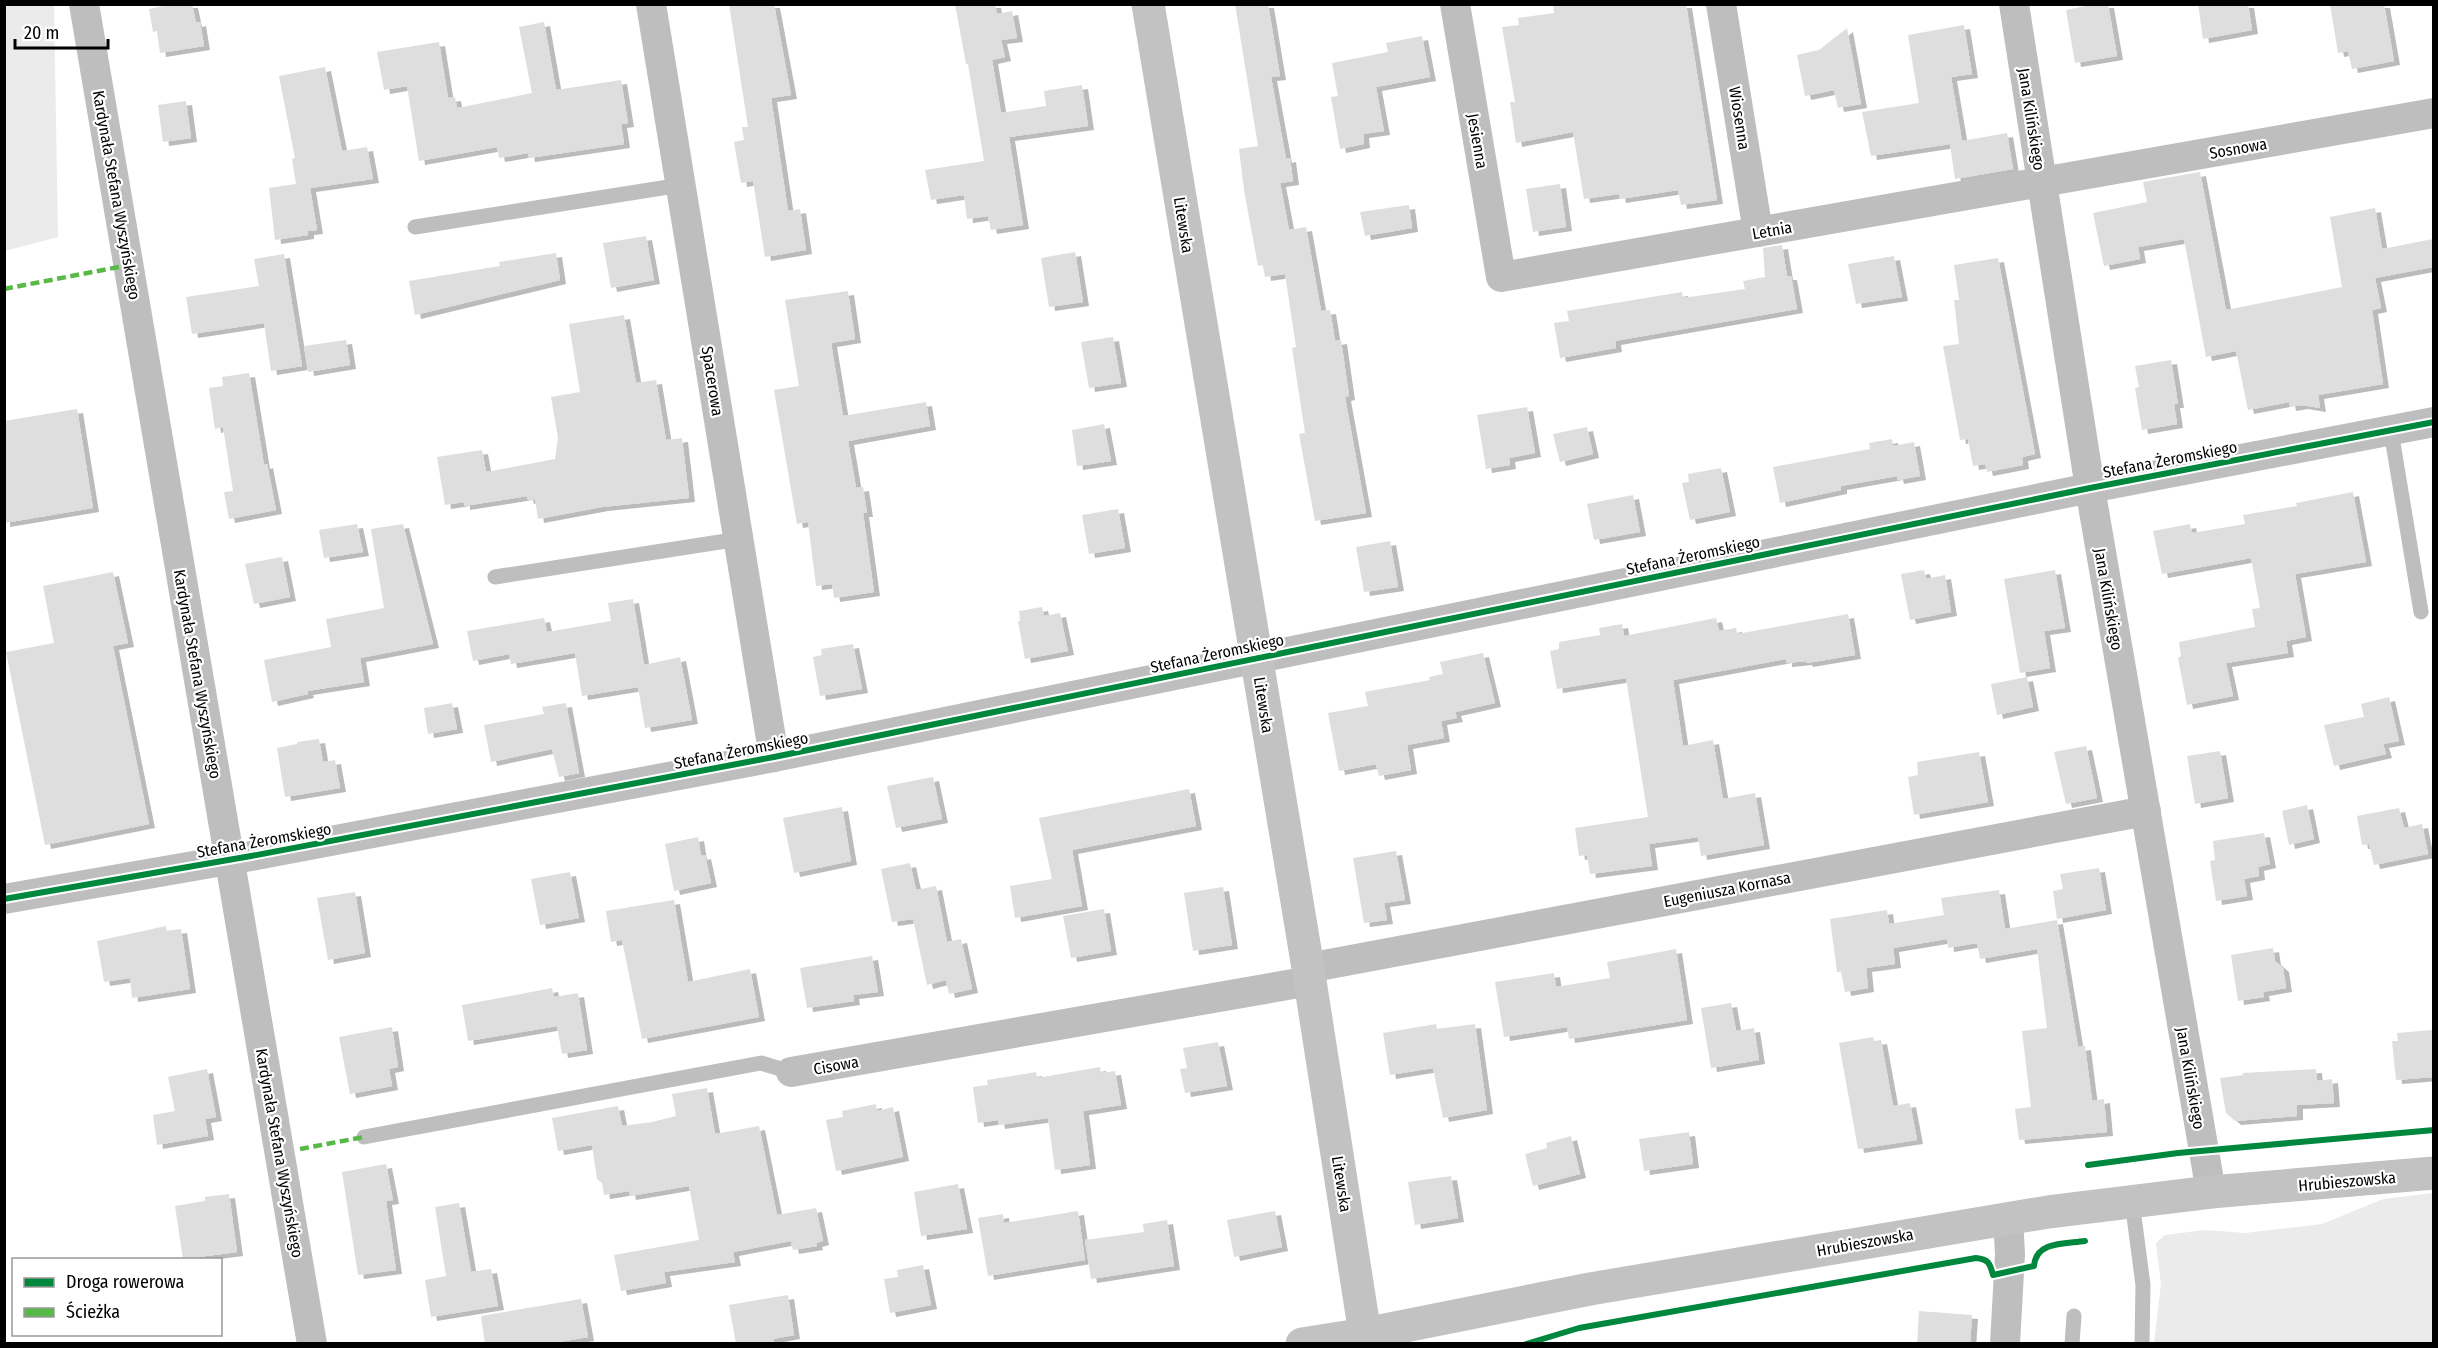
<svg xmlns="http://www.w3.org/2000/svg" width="2438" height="1348" viewBox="0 0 2438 1348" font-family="'Fira Sans Condensed',sans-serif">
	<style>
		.green { fill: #ebebeb }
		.building { fill: #dedede; filter: url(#shadow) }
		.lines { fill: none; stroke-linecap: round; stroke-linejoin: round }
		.lane { stroke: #bebebe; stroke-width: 15 }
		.street { stroke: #bebebe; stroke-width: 30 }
		.secondary { stroke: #c2c2c2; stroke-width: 33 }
		.quiet { stroke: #58b947; stroke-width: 4.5; stroke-dasharray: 9 4.5; stroke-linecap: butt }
		.cycleway-casing { stroke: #fff; stroke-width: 10 }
		.cycleway { stroke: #00873e; stroke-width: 6 }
		.labels { text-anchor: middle; stroke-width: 4.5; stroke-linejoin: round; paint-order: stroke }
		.street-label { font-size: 16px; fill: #000; stroke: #fff }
	</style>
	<defs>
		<filter id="shadow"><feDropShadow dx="6" dy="4" stdDeviation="0" flood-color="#0004"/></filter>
	</defs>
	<rect width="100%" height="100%" fill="#fff"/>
	<g class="green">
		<path d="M 4,5 L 54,5 L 58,237 L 5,251 Z"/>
		<path d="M 2433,1193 L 2433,1343 L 2154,1343 L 2161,1284 L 2156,1243 L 2165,1235 L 2205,1230 L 2245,1233 L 2322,1224 L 2383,1199 Z"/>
	</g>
	<g class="building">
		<path d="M 174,4 L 192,4 L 196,23 L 200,22 L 204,46 L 160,53 L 157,31 L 153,32 L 149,9 Z"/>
		<path d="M 729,4 L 774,4 L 791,95 L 771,98 L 788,211 L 800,209 L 806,250 L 765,257 L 753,181 L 741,183 L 734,142 L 744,140 L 742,127 L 748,127 Z"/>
		<path d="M 955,4 L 995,4 L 997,14 L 1012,11 L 1017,38 L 1001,40 L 1005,57 L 992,60 L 1001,113 L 1046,106 L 1044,91 L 1082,85 L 1088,126 L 1009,137 L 1023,225 L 991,230 L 988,216 L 967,219 L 964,195 L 931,200 L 925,170 L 984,161 L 968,64 L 966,64 Z"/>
		<path d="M 1235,4 L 1268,4 L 1280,76 L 1271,77 L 1286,159 L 1290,158 L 1293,181 L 1280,183 L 1289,230 L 1306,227 L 1321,311 L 1330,310 L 1335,341 L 1341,340 L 1349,396 L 1345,397 L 1366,513 L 1315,521 L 1299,434 L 1305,433 L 1292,348 L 1296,347 L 1285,274 L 1265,277 L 1263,265 L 1258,266 L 1244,190 L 1239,149 L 1258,146 Z"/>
		<path d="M 1553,4 L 1686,4 L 1717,200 L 1681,205 L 1678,190 L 1620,199 L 1619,194 L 1584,199 L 1573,132 L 1516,143 L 1510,102 L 1515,102 L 1502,27 L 1519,25 L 1518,18 L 1554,13 Z"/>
		<path d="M 2095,4 L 2108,4 L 2117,56 L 2075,63 L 2066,10 Z"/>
		<path d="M 2198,4 L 2248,4 L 2252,30 L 2203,39 Z"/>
		<path d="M 2330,4 L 2384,4 L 2394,61 L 2352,69 L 2348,51 L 2338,53 Z"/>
		<path d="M 544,22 L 556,90 L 621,80 L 628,123 L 621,124 L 624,144 L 529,158 L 528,153 L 499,158 L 497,147 L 419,161 L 407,86 L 384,90 L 377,52 L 439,42 L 448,98 L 455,97 L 457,108 L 532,93 L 519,27 Z"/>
		<path d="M 1964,25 L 1972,74 L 1951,77 L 1962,141 L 2007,133 L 2013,169 L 1955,179 L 1950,144 L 1871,156 L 1862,112 L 1919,103 L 1908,35 Z"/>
		<path d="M 1847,28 L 1861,104 L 1838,108 L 1834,90 L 1805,96 L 1797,55 L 1819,50 Z"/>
		<path d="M 1422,36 L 1430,77 L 1376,87 L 1384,131 L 1363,134 L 1364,144 L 1340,149 L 1331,97 L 1338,96 L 1332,63 L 1388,52 L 1386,43 Z"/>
		<path d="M 325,67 L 342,151 L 367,147 L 373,179 L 310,188 L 317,230 L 308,231 L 308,235 L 275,240 L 269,188 L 296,184 L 292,159 L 295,158 L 279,76 Z"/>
		<path d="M 186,101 L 191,138 L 163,142 L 158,105 Z"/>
		<path d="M 2200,172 L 2226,310 L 2342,287 L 2330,217 L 2375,208 L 2382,249 L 2433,239 L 2433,267 L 2375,278 L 2381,308 L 2372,310 L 2383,384 L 2318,395 L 2320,408 L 2302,405 L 2290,407 L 2289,402 L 2248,410 L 2236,351 L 2206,357 L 2184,239 L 2138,247 L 2140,259 L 2104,266 L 2093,213 L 2147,202 L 2143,182 Z"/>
		<path d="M 1560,184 L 1566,227 L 1533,232 L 1526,189 Z"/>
		<path d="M 1409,205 L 1412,228 L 1365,236 L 1360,212 Z"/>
		<path d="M 646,236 L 654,280 L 611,288 L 603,243 Z"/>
		<path d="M 1782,245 L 1787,276 L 1791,276 L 1797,309 L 1615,341 L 1616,348 L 1560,358 L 1554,323 L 1569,321 L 1567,311 L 1682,292 L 1683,298 L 1745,289 L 1743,281 L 1765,277 L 1763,248 Z"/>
		<path d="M 1075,252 L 1083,302 L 1049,307 L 1041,258 Z"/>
		<path d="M 556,253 L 560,280 L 415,315 L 409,281 L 500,266 L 499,262 Z"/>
		<path d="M 284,254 L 302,366 L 271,371 L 264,323 L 192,334 L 186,297 L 259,286 L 254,259 Z"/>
		<path d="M 1894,256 L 1902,297 L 1856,304 L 1848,264 Z"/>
		<path d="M 1998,258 L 2035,454 L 2022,457 L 2023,465 L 1987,472 L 1985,464 L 1973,466 L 1968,439 L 1960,440 L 1943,346 L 1959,344 L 1954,300 L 1959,300 L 1954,265 Z"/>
		<path d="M 848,291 L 855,339 L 831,343 L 843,416 L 926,402 L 930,426 L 848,441 L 856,488 L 863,487 L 867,513 L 863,513 L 874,592 L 834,598 L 832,584 L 816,586 L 808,522 L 797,524 L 774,390 L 799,386 L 785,300 Z"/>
		<path d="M 624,315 L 636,383 L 656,380 L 666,440 L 682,438 L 689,498 L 602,507 L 538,519 L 535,499 L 528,500 L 527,496 L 464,506 L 464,502 L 445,505 L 437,457 L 482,450 L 486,472 L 555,459 L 558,438 L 551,397 L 580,392 L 569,324 Z"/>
		<path d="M 1113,337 L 1121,383 L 1089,388 L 1081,342 Z"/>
		<path d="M 346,340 L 350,365 L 308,372 L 304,346 Z"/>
		<path d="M 2171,360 L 2178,404 L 2174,404 L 2177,424 L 2142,430 L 2135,388 L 2139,387 L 2135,366 Z"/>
		<path d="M 249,373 L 264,465 L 267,464 L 276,510 L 229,519 L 224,492 L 233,491 L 223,427 L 215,429 L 209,388 L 223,386 L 222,377 Z"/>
		<path d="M 1527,407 L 1535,453 L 1509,458 L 1510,465 L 1486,469 L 1477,415 Z"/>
		<path d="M 77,409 L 93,508 L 4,523 L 4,421 Z"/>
		<path d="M 1104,424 L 1111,461 L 1077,466 L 1072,430 Z"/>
		<path d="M 1587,427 L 1593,454 L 1560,462 L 1553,434 Z"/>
		<path d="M 1892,439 L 1893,446 L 1914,442 L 1920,476 L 1898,480 L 1897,476 L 1841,486 L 1841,490 L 1780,503 L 1773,467 L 1870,449 L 1869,443 Z"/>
		<path d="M 1721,468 L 1730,512 L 1690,520 L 1682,483 L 1689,482 L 1688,474 Z"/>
		<path d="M 2353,492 L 2366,562 L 2295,574 L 2306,637 L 2286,641 L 2288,653 L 2226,663 L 2233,696 L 2187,705 L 2178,658 L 2181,656 L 2179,642 L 2255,627 L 2252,609 L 2260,608 L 2251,558 L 2162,574 L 2153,531 L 2190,524 L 2192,533 L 2245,524 L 2243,515 L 2297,506 L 2296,503 Z"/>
		<path d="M 1633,495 L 1640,532 L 1594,540 L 1587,504 Z"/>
		<path d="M 1118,509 L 1125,548 L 1089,554 L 1082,515 Z"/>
		<path d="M 357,524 L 363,552 L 324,558 L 319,530 Z"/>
		<path d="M 403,524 L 433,644 L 360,658 L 364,682 L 307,691 L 308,694 L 272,702 L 264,660 L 331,647 L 326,619 L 384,608 L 371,529 Z"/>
		<path d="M 1390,541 L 1398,587 L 1364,592 L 1356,547 Z"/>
		<path d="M 282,557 L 290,597 L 254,604 L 245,564 Z"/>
		<path d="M 1924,570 L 1926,579 L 1945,575 L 1951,612 L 1910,620 L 1901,574 Z"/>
		<path d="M 2055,570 L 2065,628 L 2044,631 L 2050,668 L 2020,673 L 2004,579 Z"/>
		<path d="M 113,572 L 128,643 L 113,646 L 149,824 L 45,845 L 6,652 L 54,643 L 43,586 Z"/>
		<path d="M 633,599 L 644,665 L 680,657 L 692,720 L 645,728 L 638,687 L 582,696 L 575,653 L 511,664 L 509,654 L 473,661 L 467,631 L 544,618 L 547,632 L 611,621 L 608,603 Z"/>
		<path d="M 1042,607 L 1044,616 L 1060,613 L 1068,651 L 1025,659 L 1018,621 L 1020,621 L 1019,611 Z"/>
		<path d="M 1848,614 L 1855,655 L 1807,663 L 1806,661 L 1786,663 L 1786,659 L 1673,680 L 1683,746 L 1713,740 L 1723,799 L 1755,793 L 1764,845 L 1701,856 L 1698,837 L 1649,844 L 1652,866 L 1590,874 L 1587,855 L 1579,856 L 1575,828 L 1648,817 L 1626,678 L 1557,689 L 1550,651 L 1559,649 L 1559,642 L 1600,635 L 1599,628 L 1622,624 L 1624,636 L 1716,618 L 1719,631 L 1736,628 L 1737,634 Z"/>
		<path d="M 853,644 L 862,689 L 820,696 L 813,657 L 822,655 L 821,649 Z"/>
		<path d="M 1483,653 L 1495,703 L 1455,712 L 1457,718 L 1441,721 L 1444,738 L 1407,745 L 1411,770 L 1379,776 L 1376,764 L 1339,771 L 1328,713 L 1368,706 L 1365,692 L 1430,680 L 1429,677 L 1443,674 L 1440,662 Z"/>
		<path d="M 2027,677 L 2033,707 L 1997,715 L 1991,684 Z"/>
		<path d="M 2389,697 L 2399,741 L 2383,744 L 2386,754 L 2334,766 L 2324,725 L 2364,717 L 2361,704 Z"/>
		<path d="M 452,703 L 457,729 L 428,734 L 424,708 Z"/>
		<path d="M 566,703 L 579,773 L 559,777 L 552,749 L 491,762 L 484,725 L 544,714 L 542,707 Z"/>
		<path d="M 319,739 L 323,762 L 335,760 L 340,788 L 285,797 L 277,748 L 297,744 L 297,742 Z"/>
		<path d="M 2086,746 L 2097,798 L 2066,804 L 2054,752 Z"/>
		<path d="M 2220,751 L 2228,798 L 2195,804 L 2187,756 Z"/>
		<path d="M 1979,752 L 1988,802 L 1914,815 L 1908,777 L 1918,775 L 1917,762 Z"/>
		<path d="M 933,777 L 942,819 L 896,828 L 887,786 Z"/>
		<path d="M 1189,789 L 1196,826 L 1072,850 L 1082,906 L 1015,918 L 1010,886 L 1052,879 L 1039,818 Z"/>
		<path d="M 2307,805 L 2314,839 L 2289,845 L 2282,811 Z"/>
		<path d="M 842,807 L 851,861 L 794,873 L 783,818 Z"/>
		<path d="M 2399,808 L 2404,828 L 2422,824 L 2428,854 L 2374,865 L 2369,844 L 2362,845 L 2357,816 Z"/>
		<path d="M 2264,833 L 2270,864 L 2258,867 L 2259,876 L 2244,879 L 2247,896 L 2216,901 L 2210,861 L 2215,860 L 2213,841 Z"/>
		<path d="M 698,837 L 701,856 L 705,855 L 711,883 L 674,891 L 665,844 Z"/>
		<path d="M 1396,851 L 1405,900 L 1384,903 L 1387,920 L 1364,923 L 1353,858 Z"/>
		<path d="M 910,863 L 916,890 L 936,886 L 947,942 L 961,939 L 972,989 L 949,994 L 946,980 L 927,985 L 913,919 L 892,922 L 881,869 Z"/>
		<path d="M 2099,868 L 2106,910 L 2057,919 L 2053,891 L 2063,889 L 2060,874 Z"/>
		<path d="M 570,872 L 579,918 L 540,925 L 531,879 Z"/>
		<path d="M 1223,887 L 1232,945 L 1193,951 L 1184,893 Z"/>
		<path d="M 1999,890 L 2005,929 L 2057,920 L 2078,1047 L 2085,1046 L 2092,1101 L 2104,1099 L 2107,1132 L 2019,1140 L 2015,1109 L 2031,1107 L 2022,1031 L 2047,1028 L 2037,949 L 1980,959 L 1977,943 L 1948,948 L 1947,939 L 1893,948 L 1895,964 L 1866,968 L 1868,988 L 1845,992 L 1841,972 L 1837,972 L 1830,919 L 1887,910 L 1889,924 L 1944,915 L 1941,898 Z"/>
		<path d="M 355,892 L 365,953 L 328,960 L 317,898 Z"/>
		<path d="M 674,900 L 688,982 L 750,969 L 759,1017 L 642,1039 L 622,940 L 611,942 L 606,911 Z"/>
		<path d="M 1104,909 L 1111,951 L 1071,958 L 1063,916 Z"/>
		<path d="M 166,926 L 167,931 L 181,929 L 190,989 L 132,998 L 130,978 L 104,982 L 97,941 Z"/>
		<path d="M 2273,948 L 2275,961 L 2283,968 L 2286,988 L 2263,992 L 2264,997 L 2238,1001 L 2231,955 Z"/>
		<path d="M 1676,949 L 1687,1020 L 1569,1039 L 1567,1027 L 1504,1037 L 1495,982 L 1554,973 L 1556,987 L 1610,978 L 1607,962 Z"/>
		<path d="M 872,956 L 878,992 L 853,995 L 854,1001 L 807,1008 L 800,968 Z"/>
		<path d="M 552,988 L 554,997 L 578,993 L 587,1050 L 562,1054 L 557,1026 L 468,1041 L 462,1005 Z"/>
		<path d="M 1731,1003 L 1736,1031 L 1754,1028 L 1759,1060 L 1711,1068 L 1701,1008 Z"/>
		<path d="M 1436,1024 L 1437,1029 L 1475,1024 L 1487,1110 L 1443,1118 L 1433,1068 L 1390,1075 L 1383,1033 Z"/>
		<path d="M 392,1027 L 398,1067 L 389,1069 L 392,1086 L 350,1094 L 339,1037 Z"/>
		<path d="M 2433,1030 L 2433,1077 L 2396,1080 L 2392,1041 L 2398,1041 L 2397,1033 Z"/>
		<path d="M 1873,1037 L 1874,1041 L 1881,1040 L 1893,1106 L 1910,1103 L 1917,1140 L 1858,1149 L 1839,1043 Z"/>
		<path d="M 1218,1042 L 1227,1086 L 1185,1093 L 1180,1069 L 1187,1068 L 1183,1048 Z"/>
		<path d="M 1100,1067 L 1101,1073 L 1115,1071 L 1121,1105 L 1083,1111 L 1090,1165 L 1055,1170 L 1048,1118 L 999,1125 L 998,1120 L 978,1123 L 973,1087 L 988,1085 L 987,1080 L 1036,1072 L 1037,1078 Z"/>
		<path d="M 207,1069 L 216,1117 L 205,1119 L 208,1136 L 157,1145 L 153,1115 L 175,1111 L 168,1077 Z"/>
		<path d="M 2316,1069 L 2317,1081 L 2332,1079 L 2334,1103 L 2297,1105 L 2297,1116 L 2235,1121 L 2226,1113 L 2220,1078 L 2243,1075 L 2243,1073 Z"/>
		<path d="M 707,1088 L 715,1134 L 759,1126 L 777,1215 L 816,1208 L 823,1241 L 816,1243 L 817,1246 L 793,1250 L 791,1241 L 733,1252 L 735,1262 L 664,1272 L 666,1283 L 621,1291 L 614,1255 L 699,1240 L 689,1186 L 630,1196 L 629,1191 L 604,1195 L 602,1183 L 597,1179 L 592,1145 L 558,1151 L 552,1118 L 618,1106 L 622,1126 L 652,1122 L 676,1116 L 672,1094 Z"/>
		<path d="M 876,1104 L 877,1111 L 893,1107 L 903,1157 L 836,1171 L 826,1120 L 843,1117 L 842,1111 Z"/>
		<path d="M 1689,1132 L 1693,1164 L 1644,1171 L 1639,1139 Z"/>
		<path d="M 1571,1136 L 1580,1174 L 1533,1186 L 1525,1154 L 1547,1148 L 1546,1143 Z"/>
		<path d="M 386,1164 L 393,1200 L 386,1201 L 396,1270 L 358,1275 L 342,1172 Z"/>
		<path d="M 1451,1176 L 1458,1218 L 1415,1225 L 1408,1182 Z"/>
		<path d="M 958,1184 L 967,1229 L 921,1236 L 914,1192 Z"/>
		<path d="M 229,1194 L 237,1252 L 183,1259 L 175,1206 L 205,1201 L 205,1197 Z"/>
		<path d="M 459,1203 L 471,1272 L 491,1269 L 498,1306 L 431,1317 L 425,1280 L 446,1276 L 435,1207 Z"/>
		<path d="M 1078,1211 L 1085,1260 L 988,1276 L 978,1218 L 1003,1214 L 1004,1223 Z"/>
		<path d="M 1275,1211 L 1282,1247 L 1234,1257 L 1227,1220 Z"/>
		<path d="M 1167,1220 L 1174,1266 L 1091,1279 L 1085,1240 L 1144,1232 L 1143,1224 Z"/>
		<path d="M 923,1265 L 931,1305 L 890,1313 L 884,1279 L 898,1277 L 897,1270 Z"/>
		<path d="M 788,1295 L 794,1335 L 773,1339 L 774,1344 L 736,1344 L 729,1305 Z"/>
		<path d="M 581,1299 L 588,1337 L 547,1344 L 485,1344 L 481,1316 Z"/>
		<path d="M 1919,1311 L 1972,1315 L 1970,1344 L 1917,1344 Z"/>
	</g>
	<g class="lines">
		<g class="lane">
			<path d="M 415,227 L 681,185"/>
			<path d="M 2391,431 L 2421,612"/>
			<path d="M 495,577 L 739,539"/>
			<path d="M 364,1137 L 761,1063 L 791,1072"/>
			<path d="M 2132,1201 L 2143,1285 L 2142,1344"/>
			<path d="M 2072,1344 L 2074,1316"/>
		</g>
		<g class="street">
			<path d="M 84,4 L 312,1344"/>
			<path d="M 651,4 L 774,757"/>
			<path d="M 1455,4 L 1501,277 L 2434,113"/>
			<path d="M 1721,4 L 1758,232"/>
			<path d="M 2014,4 L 2090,488 L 2211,1192"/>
			<path d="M 4,899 L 251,856 L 774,757 L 2090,488 L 2434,422"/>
			<path d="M 1308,968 L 2146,811"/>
			<path d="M 791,1072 L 1310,981"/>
			<path d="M 2005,1344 L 2010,1254 L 2008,1218"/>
		</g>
		<g class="secondary">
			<path d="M 1148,4 L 1308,968 L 1365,1334"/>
			<path d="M 1302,1344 L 1365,1334 L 1590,1289 L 2048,1212 L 2211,1192 L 2434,1173"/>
		</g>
		<g class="quiet">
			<path d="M 4,289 L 129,265"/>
			<path d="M 300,1149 L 364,1137"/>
		</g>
		<g class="cycleway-casing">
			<g id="cycleway">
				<path d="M 4,899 L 251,856 L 774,757 L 2090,488 L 2434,422"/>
				<path d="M 2088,1165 L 2178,1153 L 2434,1130"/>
				<path d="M 1526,1344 L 1579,1328 L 1976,1258 C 1988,1259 1990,1263 1993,1275 L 2034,1266 C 2036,1241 2065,1244 2085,1241"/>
			</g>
		</g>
		<use href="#cycleway" class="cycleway"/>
	</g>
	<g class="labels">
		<g class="street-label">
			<text transform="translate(1740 118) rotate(81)" y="6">Wiosenna</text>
			<text transform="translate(2032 119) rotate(81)" y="6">Jana Kilińskiego</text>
			<text transform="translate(1478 141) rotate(80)" y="6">Jesienna</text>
			<text transform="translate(2238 148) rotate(-10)" y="6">Sosnowa</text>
			<text transform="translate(117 195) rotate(80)" y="6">Kardynała Stefana Wyszyńskiego</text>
			<text transform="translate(1184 225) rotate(81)" y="6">Litewska</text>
			<text transform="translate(1772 230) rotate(-10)" y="6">Letnia</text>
			<text transform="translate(713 381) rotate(81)" y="6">Spacerowa</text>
			<text transform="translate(2170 459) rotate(-11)" y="6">Stefana Żeromskiego</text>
			<text transform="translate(1693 555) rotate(-12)" y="6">Stefana Żeromskiego</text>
			<text transform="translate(2109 599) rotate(80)" y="6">Jana Kilińskiego</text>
			<text transform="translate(1217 653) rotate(-12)" y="6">Stefana Żeromskiego</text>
			<text transform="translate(198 674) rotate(80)" y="6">Kardynała Stefana Wyszyńskiego</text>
			<text transform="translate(1264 705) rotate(81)" y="6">Litewska</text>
			<text transform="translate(741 750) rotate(-11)" y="6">Stefana Żeromskiego</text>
			<text transform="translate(264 840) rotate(-10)" y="6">Stefana Żeromskiego</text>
			<text transform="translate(1727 889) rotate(-11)" y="6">Eugeniusza Kornasa</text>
			<text transform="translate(836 1065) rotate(-10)" y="6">Cisowa</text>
			<text transform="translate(2191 1078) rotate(80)" y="6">Jana Kilińskiego</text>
			<text transform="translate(280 1153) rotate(80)" y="6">Kardynała Stefana Wyszyńskiego</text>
			<text transform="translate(2347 1181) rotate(-5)" y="6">Hrubieszowska</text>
			<text transform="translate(1342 1184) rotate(81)" y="6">Litewska</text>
			<text transform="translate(1865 1242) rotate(-10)" y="6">Hrubieszowska</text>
		</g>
	</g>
	<rect width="2438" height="1348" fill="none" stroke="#000000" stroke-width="12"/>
	<rect x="12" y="1258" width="210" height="78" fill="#ffffff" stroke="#999999" stroke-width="1.5"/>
	<rect x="24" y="1278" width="30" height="9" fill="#00873e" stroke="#999999" stroke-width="1.5"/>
	<text x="66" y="1288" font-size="18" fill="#000000">Droga rowerowa</text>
	<rect x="24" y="1308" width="30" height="9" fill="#58b947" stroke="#999999" stroke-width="1.5"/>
	<text x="66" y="1318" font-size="18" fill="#000000">Ścieżka</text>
	<path d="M15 39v9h93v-9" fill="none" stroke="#000000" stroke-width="3"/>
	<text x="24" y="39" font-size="18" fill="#000000" stroke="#ffffff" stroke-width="4.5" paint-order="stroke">20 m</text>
</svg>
